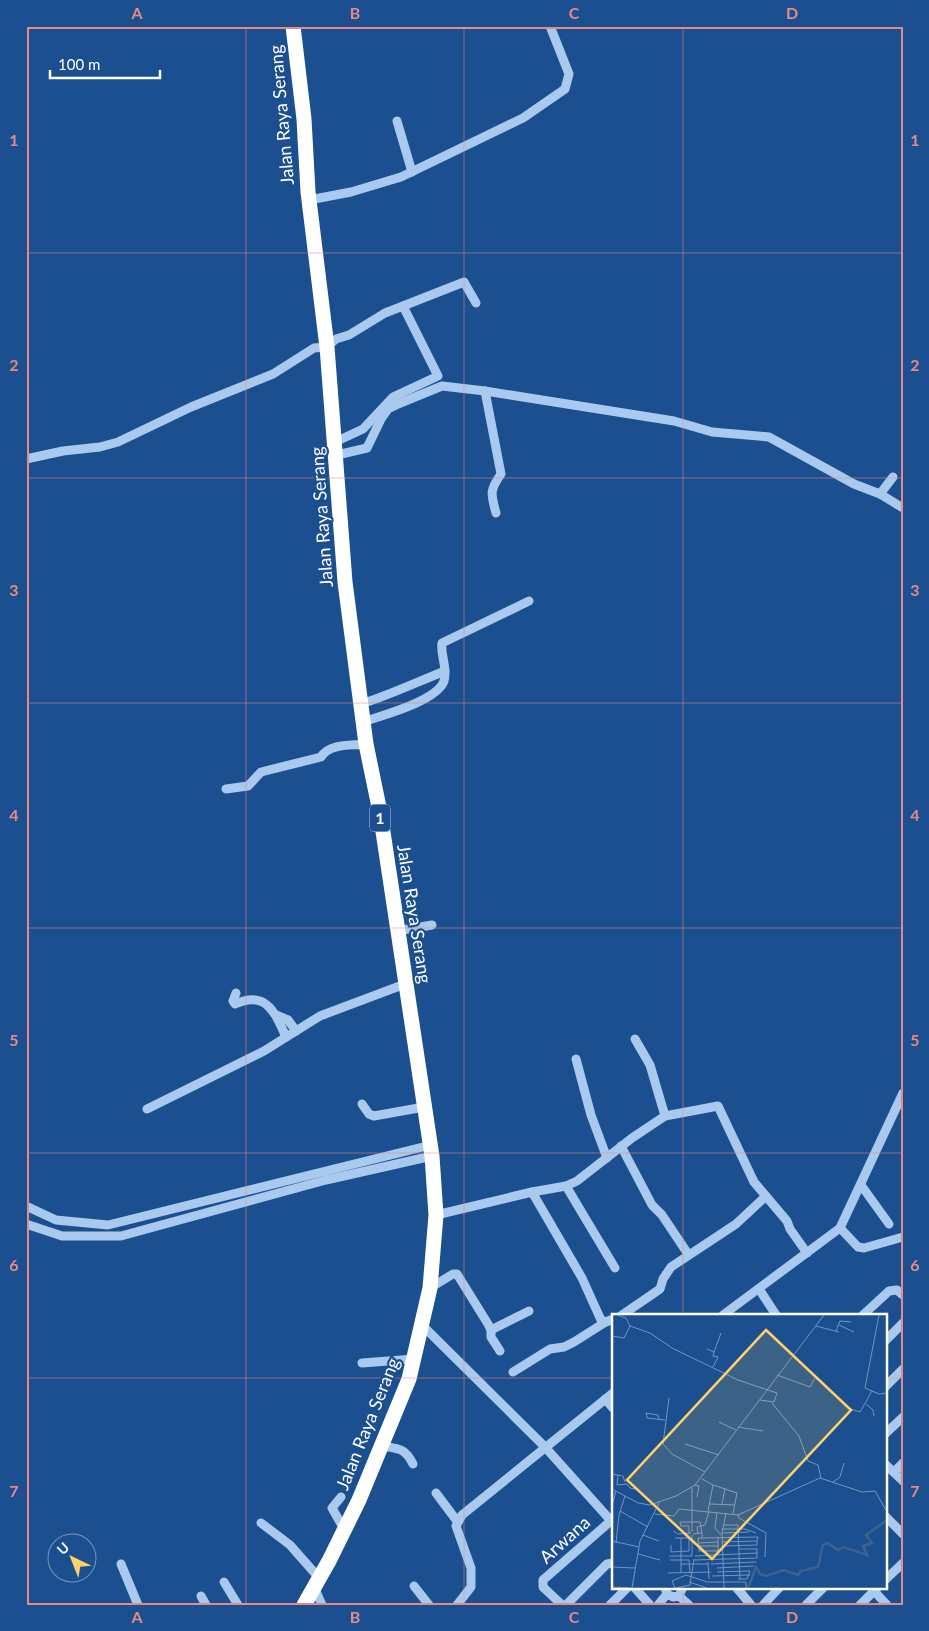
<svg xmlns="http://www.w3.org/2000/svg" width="929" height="1631" viewBox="0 0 929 1631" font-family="Lato,sans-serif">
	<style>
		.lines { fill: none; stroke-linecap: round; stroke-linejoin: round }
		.minor { stroke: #a9c9ee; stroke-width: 9 }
		.highway { stroke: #fff; stroke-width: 15 }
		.grid { fill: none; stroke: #e88989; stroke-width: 1; stroke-opacity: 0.55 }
		.labels { text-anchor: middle; stroke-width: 4.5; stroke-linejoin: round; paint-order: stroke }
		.shield { fill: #1b4f8f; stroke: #bbcadd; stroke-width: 1 }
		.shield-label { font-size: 16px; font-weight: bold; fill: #fff }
		.street-label { font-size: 18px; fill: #fff; stroke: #1b4f8f }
		.inset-river { fill: none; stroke: #3c6290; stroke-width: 2.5 }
		.inset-road { fill: none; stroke: #7695bc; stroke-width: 1 }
		.view { fill: #ffd166; fill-opacity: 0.15; stroke: #ffd166; stroke-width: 2.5 }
		.inset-edge { fill: none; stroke: #fff; stroke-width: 2.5 }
		.neatline { fill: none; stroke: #e88989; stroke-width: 2 }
		.grid-label { font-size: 16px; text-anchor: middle; font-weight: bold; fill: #e88989 }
	</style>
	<rect width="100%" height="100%" fill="#1b4f8f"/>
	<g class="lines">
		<g class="minor">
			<path d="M 397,121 L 412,172"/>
			<path d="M 309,200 L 351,192 L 401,177 L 523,118 L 565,89 L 569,74 L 550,26"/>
			<path d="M 403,306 L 464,282 L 476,303"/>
			<path d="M 485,391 L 501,474 C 489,491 491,494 496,513"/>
			<path d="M 337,455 L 367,448 L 381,419 L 388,409 L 398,404 L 442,386 L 485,391 L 674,421 L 712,432 L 769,437 L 854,484 L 880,494 L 903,508"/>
			<path d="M 26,459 L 63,451 L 100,447 L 118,442 L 191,407 L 273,374 L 314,348 L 327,347 L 336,339 L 349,335 L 385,313 L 403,306 L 438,376 L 393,397 L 363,429 L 335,442"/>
			<path d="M 880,494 L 893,477"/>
			<path d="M 361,704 C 390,695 417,682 445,671"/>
			<path d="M 363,722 C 383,715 437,701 444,681 C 448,667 440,655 442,643 L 529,601"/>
			<path d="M 226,789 L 248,786 L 261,772 L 321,757 C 330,743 350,746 366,744"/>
			<path d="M 397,931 L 432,925"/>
			<path d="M 236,993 L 233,1001 L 235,1004 C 266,990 275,1012 286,1037"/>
			<path d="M 276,1015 L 288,1020 L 296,1031"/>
			<path d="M 635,1039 L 650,1065 L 665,1116"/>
			<path d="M 576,1059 L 591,1115 L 607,1158"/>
			<path d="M 362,1104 L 369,1114 L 374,1116 L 424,1107"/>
			<path d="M 147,1109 L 264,1051 L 320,1016 L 405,984"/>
			<path d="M 621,1146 L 652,1205 L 662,1215 L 688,1254"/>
			<path d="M 861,1185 L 889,1224"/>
			<path d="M 566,1186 L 615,1268"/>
			<path d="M 532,1192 L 566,1186 L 577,1181 L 632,1138 L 665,1116 L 718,1106 L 754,1182 L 787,1221 L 790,1229 L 807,1253"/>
			<path d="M 26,1206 L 56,1220 L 108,1225 L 431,1145"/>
			<path d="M 436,1215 L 532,1192 L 582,1278 L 601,1320 L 606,1322 L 613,1319"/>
			<path d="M 26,1224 L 62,1236 L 121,1236 L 326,1180 L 432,1156"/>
			<path d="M 840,1228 L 858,1247 L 864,1248 L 903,1237"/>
			<path d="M 430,1288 L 453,1274 L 457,1274 L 488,1324 L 491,1330 L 491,1337 L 500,1351"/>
			<path d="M 759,1289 L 776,1315"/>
			<path d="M 622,1315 L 660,1289 L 663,1279 L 671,1267 L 736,1224 L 766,1196"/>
			<path d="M 723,1315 L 840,1228 L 903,1093"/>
			<path d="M 863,1315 L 889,1291 L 897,1290 L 903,1295"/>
			<path d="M 422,1325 L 545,1447 L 613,1523"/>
			<path d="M 491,1330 L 529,1311"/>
			<path d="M 885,1341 L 903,1323"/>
			<path d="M 362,1363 L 414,1359"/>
			<path d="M 513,1372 L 550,1349 L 564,1347 L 574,1342 L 604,1323"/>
			<path d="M 885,1387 L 903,1369"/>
			<path d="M 605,1399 L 613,1408"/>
			<path d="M 885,1434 L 903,1417"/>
			<path d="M 382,1446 C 399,1449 405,1448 413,1464"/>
			<path d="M 885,1464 L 903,1481"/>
			<path d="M 894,1472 L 903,1463"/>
			<path d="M 436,1493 L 457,1521"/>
			<path d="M 341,1497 L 332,1508 L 344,1529"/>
			<path d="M 885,1516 L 903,1534"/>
			<path d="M 261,1523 L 290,1545 L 320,1579"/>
			<path d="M 121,1564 L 138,1605"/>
			<path d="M 885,1580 L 903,1563"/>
			<path d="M 224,1582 L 238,1605"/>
			<path d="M 414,1586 L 429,1605"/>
			<path d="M 634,1587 L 650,1605"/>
			<path d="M 665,1587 L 667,1594 L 673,1597 L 679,1596 L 683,1587"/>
			<path d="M 736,1587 L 751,1605"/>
			<path d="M 315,1589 L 322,1605"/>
			<path d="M 874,1591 L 887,1605"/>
			<path d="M 201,1596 L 206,1605"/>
			<path d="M 679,1596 L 689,1605"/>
			<path d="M 457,1605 L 471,1587 L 471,1568 L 456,1526 L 462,1515 L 613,1393"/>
			<path d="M 562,1605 L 543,1587 L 543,1580 L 613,1519"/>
			<path d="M 566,1605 L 607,1564 L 613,1563"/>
			<path d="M 610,1605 L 628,1587"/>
			<path d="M 658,1605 L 667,1594"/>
			<path d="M 763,1605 L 780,1587"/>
			<path d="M 806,1605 L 824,1587"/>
			<path d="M 860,1605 L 878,1587"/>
		</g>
		<path class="highway" d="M 293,26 L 304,119 L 308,192 L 327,347 L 345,582 L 366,744 L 380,812 L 432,1156 L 436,1215 L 430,1288 L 409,1379 L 359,1500 L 329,1561 L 304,1605"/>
	</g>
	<path class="grid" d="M 246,26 L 246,1605M 464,26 L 464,1605M 683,26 L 683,1315M 26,253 L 903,253M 26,478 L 903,478M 26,703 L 903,703M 26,928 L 903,928M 26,1153 L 903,1153M 26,1378 L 613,1378M 885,1378 L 903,1378M 683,1587 L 683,1605"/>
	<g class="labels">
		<rect class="shield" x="370" y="804.5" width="20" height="27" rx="4"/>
		<g class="shield-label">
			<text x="380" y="824">1</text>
		</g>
		<g class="street-label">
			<text transform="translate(282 115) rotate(-95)" y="6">Jalan Raya Serang</text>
			<text transform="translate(322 517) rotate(-94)" y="6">Jalan Raya Serang</text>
			<text transform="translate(414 914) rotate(81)" y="6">Jalan Raya Serang</text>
			<text transform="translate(368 1424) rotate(-68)" y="6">Jalan Raya Serang</text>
			<text transform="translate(565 1540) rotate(-42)" y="6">Arwana</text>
		</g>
	</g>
	<g transform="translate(612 1314)">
		<rect width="275" height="275" fill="#1b4f8f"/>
		<path class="inset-river" d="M 136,274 L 144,253 L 148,260 L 154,262 L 172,256 L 186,261 L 189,257 L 206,253 L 211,231 L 215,229 L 226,236 L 231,233 L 255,241 L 251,232 L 260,229 L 254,221 L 275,206"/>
		<path class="inset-road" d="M 5,1 L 14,4 L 18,12 L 38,19 L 60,34 L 126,66 L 165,79 L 162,88 L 148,86M 267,1 L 253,74 L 267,80 L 275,79M 227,11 L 242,18M 204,12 L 227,18M 224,17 L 228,7 L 239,8M 0,22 L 12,24 L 18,12M 95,35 L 102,38 L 101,42 L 106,43 L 101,53M 102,38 L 109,19M 165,61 L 198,73 L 203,64M 57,84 L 51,130 L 60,140 L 93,158M 160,89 L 187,122 L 196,147 L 206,151 L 209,164M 254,90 L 261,96 L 262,102M 236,94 L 248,98 L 260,77M 34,99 L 35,104 L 53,106M 34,99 L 46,101 L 47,105M 107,108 L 124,116M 126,113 L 151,117M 73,130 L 107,141M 0,160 L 11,162 L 13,168M 6,161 L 5,171 L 15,170 L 18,174 L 27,176M 90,165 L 101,171 L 96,197M 221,168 L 228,163 L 232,149M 83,171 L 87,172 L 85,183M 101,171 L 125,179 L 121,200M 80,174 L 80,218M 0,175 L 26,189 L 38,191 L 64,182 L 83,171 L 212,1M 98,190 L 122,191M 110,190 L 113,174M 0,192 L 4,177M 8,197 L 36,213M 105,198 L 103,214 L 109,221M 43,200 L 62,202 L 67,195 L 126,201 L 208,164 L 250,178 L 263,177 L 275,198M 126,201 L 127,204 L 154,219 L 153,243M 112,211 L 126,211 L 128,265M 111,215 L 133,215 L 144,219M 61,217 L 66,220 L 79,219M 110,219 L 137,218M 77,220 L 77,212 L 69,212 L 68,208 L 88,208 L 90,219M 81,220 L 90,219 L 90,224 L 146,223 L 145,227 L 110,228M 86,220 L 85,213 L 93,211 L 97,197M 31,221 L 47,227M 80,221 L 80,242M 69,224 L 69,259M 90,224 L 86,224 L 87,237 L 106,237 L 106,223M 0,227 L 27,233M 4,229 L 7,201 L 13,182M 86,229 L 106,228M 59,231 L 59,238 L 77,237 L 77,224 L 63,224M 86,232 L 106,232M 110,232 L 145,231 L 145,227M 127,235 L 145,235 L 145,239M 26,240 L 48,246M 57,242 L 80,242M 83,242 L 145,239M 58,246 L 77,246 L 78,259M 82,246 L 145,244 L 145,239M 96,248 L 97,265M 69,250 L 96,250M 99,250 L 144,248M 0,253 L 23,254M 105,254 L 142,252M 105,258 L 138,257 L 135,265 L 126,265M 56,259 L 99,258M 100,262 L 138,261M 77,268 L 95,274M 0,273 L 18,274M 20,274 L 28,227 L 47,189M 63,274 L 60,267 L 74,261 L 95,268 L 134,268 L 134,274M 64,274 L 78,271 L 82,245M 112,274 L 110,219 L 114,199"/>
		<path class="view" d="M 154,16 L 239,96 L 100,245 L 15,166 Z"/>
		<rect width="275" height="275" class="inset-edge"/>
	</g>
	<rect width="929" height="1631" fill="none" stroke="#1b4f8f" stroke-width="55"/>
	<g transform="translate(72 1558) rotate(317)"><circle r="24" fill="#1b4f8f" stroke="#7695bc"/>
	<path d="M0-4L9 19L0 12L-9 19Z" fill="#ffd166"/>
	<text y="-8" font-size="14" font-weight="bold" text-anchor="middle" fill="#ffffff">U</text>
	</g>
	<path d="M50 70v8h110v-8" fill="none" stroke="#ffffff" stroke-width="2.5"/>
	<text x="58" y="70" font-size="15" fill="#ffffff" stroke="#1b4f8f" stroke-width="4" paint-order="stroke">100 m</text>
	<rect x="28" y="28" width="874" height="1576" class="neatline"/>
	<g class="grid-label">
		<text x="137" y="19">A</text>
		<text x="355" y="19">B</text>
		<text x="574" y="19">C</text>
		<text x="792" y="19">D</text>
		<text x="14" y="146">1</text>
		<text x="915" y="146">1</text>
		<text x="14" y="371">2</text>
		<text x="915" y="371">2</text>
		<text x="14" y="596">3</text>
		<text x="915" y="596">3</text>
		<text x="14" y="821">4</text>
		<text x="915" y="821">4</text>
		<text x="14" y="1046">5</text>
		<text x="915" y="1046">5</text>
		<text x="14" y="1271">6</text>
		<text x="915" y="1271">6</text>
		<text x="14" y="1497">7</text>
		<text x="915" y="1497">7</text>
		<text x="137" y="1623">A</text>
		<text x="355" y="1623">B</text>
		<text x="574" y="1623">C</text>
		<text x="792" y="1623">D</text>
	</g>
</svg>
